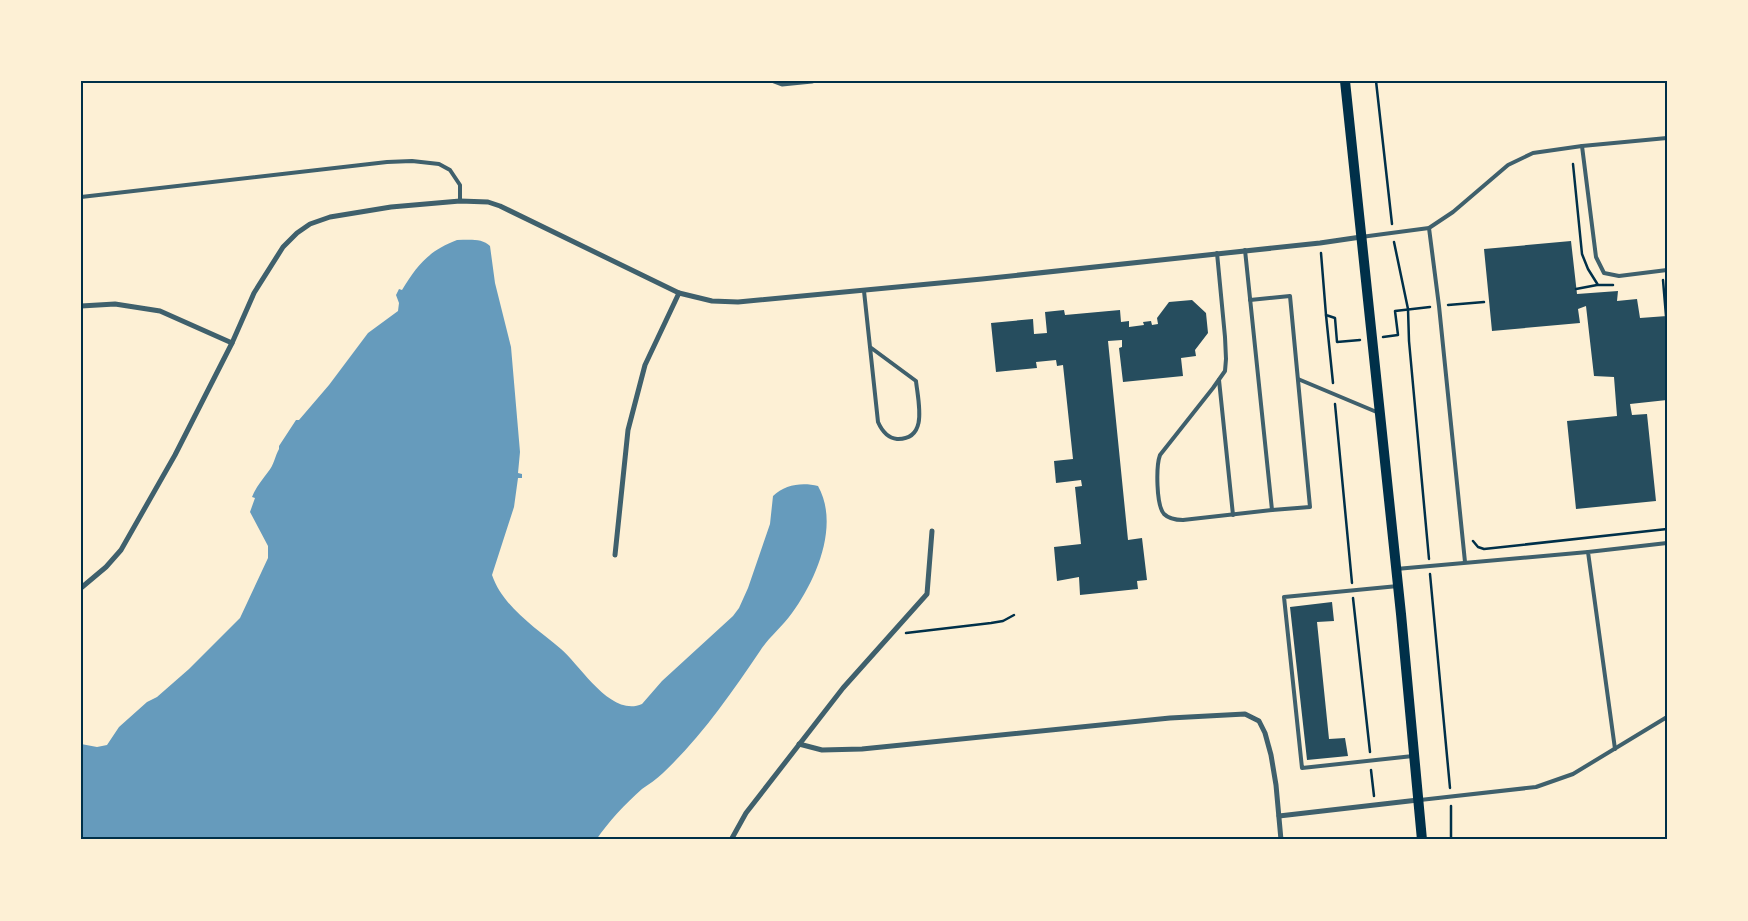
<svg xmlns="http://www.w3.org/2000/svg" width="1748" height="921" viewBox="0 0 1748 921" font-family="Cabin,sans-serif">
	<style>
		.water { fill: #669bbc }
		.building { fill: #264d5e }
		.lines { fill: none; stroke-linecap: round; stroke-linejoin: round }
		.path { stroke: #003049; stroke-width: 2.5 }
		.service { stroke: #3f606c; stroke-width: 4 }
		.minor { stroke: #3f606c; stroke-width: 5 }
		.secondary { stroke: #003049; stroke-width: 10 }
		.neatline { fill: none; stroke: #003049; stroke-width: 2 }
	</style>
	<rect width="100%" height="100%" fill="#fdf0d5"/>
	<path class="water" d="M 457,240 C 469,240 482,238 490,246 L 495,283 L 511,347 L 520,452 L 518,473 L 522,474 L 522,478 L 518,478 L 514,507 L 492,575 C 503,607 536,628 561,649 C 580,665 611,718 642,704 L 662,681 L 733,616 L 739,608 L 748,588 L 770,524 L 773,496 C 785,484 803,482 818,486 C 840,525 816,580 792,613 C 782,627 769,637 760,651 C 731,694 701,737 663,773 C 657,779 649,784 642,789 C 625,804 609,821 596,840 L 81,840 L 81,744 L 97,747 L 107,745 L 119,727 L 147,702 L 157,697 L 189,669 L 240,618 L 268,558 L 268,546 L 250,512 L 255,498 L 252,497 C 256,487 262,480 268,472 C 274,465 275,456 279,449 L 279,446 L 296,420 L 299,420 L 329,385 L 368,333 L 398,311 L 399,303 L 396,295 L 399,289 L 402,290 C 417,265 430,250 457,240 Z"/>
	<g class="building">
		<path d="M 1571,241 L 1577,294 L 1618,291 L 1617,301 L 1637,299 L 1640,318 L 1667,316 L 1667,400 L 1630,404 L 1632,415 L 1647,414 L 1656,501 L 1576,509 L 1567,421 L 1617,416 L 1614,377 L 1594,376 L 1586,306 L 1578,309 L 1580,323 L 1492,331 L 1484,249 Z"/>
		<path d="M 1192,300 L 1206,313 L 1208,333 L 1195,350 L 1196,356 L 1181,358 L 1183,376 L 1123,382 L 1119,348 L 1122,347 L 1122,340 L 1108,341 L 1128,540 L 1142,538 L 1147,580 L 1137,581 L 1138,589 L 1080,595 L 1079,577 L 1057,581 L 1054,547 L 1081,544 L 1075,487 L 1082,486 L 1081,480 L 1056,483 L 1054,461 L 1073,459 L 1063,365 L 1057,366 L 1056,360 L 1036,362 L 1037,368 L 996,372 L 991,323 L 1033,319 L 1034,334 L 1047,333 L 1045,312 L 1064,310 L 1065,315 L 1120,310 L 1121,322 L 1129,321 L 1129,327 L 1144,325 L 1143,322 L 1151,321 L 1152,325 L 1158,324 L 1157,318 L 1169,302 Z"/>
		<path d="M 1332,602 L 1334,621 L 1317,622 L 1329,739 L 1345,738 L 1348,756 L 1307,760 L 1290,607 Z"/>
	</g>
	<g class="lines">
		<g class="path">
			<path d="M 1376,81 L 1392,224"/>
			<path d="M 1573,164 L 1582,254 L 1588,269 L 1598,285 L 1613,285"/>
			<path d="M 1394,242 L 1408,309 L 1409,341 L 1429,559"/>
			<path d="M 1321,253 L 1326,315 L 1335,318 L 1337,342 L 1360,340"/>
			<path d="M 1663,280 L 1666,316"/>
			<path d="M 1576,289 L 1597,285"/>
			<path d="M 1448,305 L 1484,302"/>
			<path d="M 1326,315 L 1333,383"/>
			<path d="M 1383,337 L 1398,335 L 1395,311 L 1430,307"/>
			<path d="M 1335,404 L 1352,583"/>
			<path d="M 1473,541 L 1478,547 L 1484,549 L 1667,529"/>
			<path d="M 1430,574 L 1450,788"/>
			<path d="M 1353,598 L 1370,752"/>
			<path d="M 906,633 L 991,623 L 1003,621 L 1014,615"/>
			<path d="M 1371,770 L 1374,796"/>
			<path d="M 1451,806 L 1451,840"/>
		</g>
		<g class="service">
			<path d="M 1582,146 L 1596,257 L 1604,273 L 1619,276 L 1667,270"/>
			<path d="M 81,197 L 387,162 L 412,161 L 439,164 L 450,170 L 460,185 L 460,201"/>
			<path d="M 1429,228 L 1439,306 L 1465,562"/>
			<path d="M 1361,237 L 1429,228 L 1453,212 L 1508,165 L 1533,153 L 1582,146 L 1667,138"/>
			<path d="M 1217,253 L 1225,337 L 1226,359 L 1225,371 L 1213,388 L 1160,455 C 1156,466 1156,505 1164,514 C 1169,519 1176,520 1183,520 L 1272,510 L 1245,250"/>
			<path d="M 864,291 L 878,422 C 882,431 887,438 897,439 C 929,440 918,401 916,381 L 870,347"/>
			<path d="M 1250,300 L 1290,296 L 1310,507 L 1272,510"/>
			<path d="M 1298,379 L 1379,413"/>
			<path d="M 1219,380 L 1233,515"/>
			<path d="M 1396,569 L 1588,552"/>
			<path d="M 1398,586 L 1284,597 L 1302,768 L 1413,756"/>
			<path d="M 1615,749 L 1588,552 L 1667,543"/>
			<path d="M 1420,800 L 1536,787 L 1573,774 L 1667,717"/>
		</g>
		<g class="minor">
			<path d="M 774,81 L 782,84 L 812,81"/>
			<path d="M 81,306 L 115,304 L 160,311 L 232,343"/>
			<path d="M 615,555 L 628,430 L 645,365 L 679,293"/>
			<path d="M 81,588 L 106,567 L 121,550 L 175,455 L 232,343 L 254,293 L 283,247 L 297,233 L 310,224 L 330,217 L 391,207 L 460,201 L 488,202 L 500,206 L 679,293 L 712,301 L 738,302 L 982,279 L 1320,243 L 1361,237"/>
			<path d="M 799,744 L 822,750 L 862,749 L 1170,718 L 1245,714 L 1259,721 L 1265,733 L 1271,755 L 1276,785 L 1281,840"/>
			<path d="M 1279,816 L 1418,800"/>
			<path d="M 731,840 L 746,813 L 843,688 L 927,594 L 932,531"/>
		</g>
		<path class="secondary" d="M 1345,81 L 1401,614 L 1422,840"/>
	</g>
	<rect width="1748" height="921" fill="none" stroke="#fdf0d5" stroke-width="165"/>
	<rect x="82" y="82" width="1584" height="756" class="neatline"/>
</svg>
